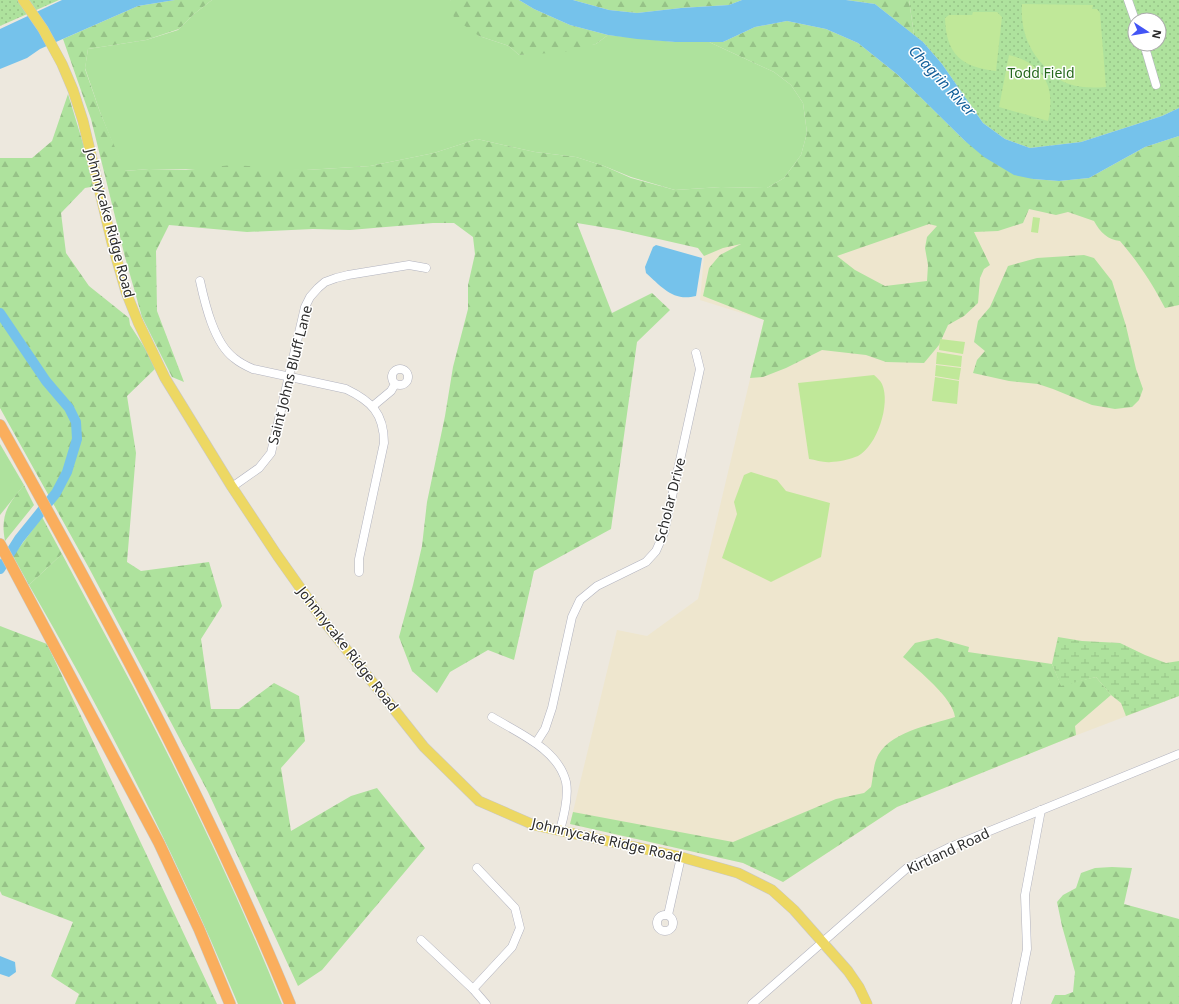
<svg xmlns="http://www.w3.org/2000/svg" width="1179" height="1004" viewBox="0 0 1179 1004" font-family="'Noto Sans',sans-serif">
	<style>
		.education { fill: #eee6ce }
		.grass { fill: #aee29d }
		.forest { fill: url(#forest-firs); fill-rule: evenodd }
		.wetland { fill: url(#wetland-marsh) }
		.park { fill: url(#park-dots); fill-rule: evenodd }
		.pitch { fill: #c0e899 }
		.water { fill: #75c2eb }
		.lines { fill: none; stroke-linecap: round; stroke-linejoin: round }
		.river { stroke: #75c2eb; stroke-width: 10 }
		.minor-casing { stroke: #b2b3bf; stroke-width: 9 }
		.major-casing { stroke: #c8c8c8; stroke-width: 11 }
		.highway-casing { stroke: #c8c8c8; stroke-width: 12 }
		.minor { stroke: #fff; stroke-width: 8 }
		.major { stroke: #edd863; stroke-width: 10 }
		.highway { stroke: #faae5d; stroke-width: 11 }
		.labels { text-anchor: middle; stroke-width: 3; stroke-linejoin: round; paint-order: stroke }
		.park-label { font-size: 14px; fill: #26681d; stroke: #fff }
		.street-label { font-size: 14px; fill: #2c2c2c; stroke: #fff }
		.water-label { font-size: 15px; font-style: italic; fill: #115f9a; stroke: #fff }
	</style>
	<defs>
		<pattern id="forest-firs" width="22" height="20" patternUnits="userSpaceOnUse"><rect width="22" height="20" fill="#aee29d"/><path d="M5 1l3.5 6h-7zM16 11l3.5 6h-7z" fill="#96c287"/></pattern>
		<pattern id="wetland-marsh" width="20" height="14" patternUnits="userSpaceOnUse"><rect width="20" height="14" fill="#aee29d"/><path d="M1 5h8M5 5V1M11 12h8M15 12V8" fill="none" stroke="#96c287"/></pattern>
		<pattern id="park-dots" width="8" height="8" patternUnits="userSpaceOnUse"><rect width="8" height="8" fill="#aee29d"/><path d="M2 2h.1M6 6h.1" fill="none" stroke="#96c287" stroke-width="1.8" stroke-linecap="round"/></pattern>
	</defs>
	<rect width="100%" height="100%" fill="#ede8de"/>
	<path class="education" d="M 1179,205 L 1179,696 L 1056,743 L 897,807 L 783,882 L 743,863 L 570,824 L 617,630 L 647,636 L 698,599 L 764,320 L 700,300 L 704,256 L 691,239 L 793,207 Z"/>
	<g class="grass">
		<path d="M 212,0 L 450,0 L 479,36 L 509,46 L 519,55 L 596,44 L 608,35 L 675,42 L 709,42 L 774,72 L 791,85 L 803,103 L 807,133 L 801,155 L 784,178 L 767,188 L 721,187 L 675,190 L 631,177 L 604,166 L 576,157 L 535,152 L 477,139 L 434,153 L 370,166 L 306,170 L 149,169 L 124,171 L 100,112 L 85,68 L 88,49 L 146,40 L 178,30 L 194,14 Z"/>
		<path d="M 0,444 L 24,485 L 0,515 Z"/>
		<path d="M 62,554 C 93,613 126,672 157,733 C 202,821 245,912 282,1004 L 238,1004 C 178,859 107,720 29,585 Z"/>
	</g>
	<g class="forest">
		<path d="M 175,0 L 212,0 L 194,14 L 179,29 L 146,40 L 88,49 L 85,69 L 100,112 L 125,171 L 149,169 L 186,170 L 232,165 L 306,170 L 370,166 L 434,153 L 477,139 L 535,152 L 576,157 L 604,166 L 631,178 L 675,190 L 721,187 L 767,188 L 784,178 L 801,155 L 807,133 L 803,103 L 791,85 L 774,72 L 709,42 L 723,42 L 755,27 L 787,21 L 826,29 L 858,43 L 898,75 L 965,141 L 1033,179 L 1059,181 L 1089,178 L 1145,147 L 1179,136 L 1179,305 L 1165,308 C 1152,283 1138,262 1120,241 C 1108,240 1100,232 1094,221 L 1068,212 L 1056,215 L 1029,209 L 1023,223 L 998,231 L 974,232 L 990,265 L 984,269 L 980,278 L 978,303 L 964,316 L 948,325 L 939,345 L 924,363 L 886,362 L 866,355 L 822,350 L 786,368 L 763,377 L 750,378 L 764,320 L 703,296 L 709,268 L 720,255 L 741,244 L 723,248 L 704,256 L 698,248 L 619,230 L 577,223 L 612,313 L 652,293 L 670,310 L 637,342 L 611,529 L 534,571 L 514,660 L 488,650 L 450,672 L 437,693 L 412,671 L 399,637 L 413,585 L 422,546 L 427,502 L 445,416 L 453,367 L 468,309 L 468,285 L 475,254 L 473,237 L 454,223 L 433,223 L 350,230 L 313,229 L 247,232 L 169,225 L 156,251 L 157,311 L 184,382 L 172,377 L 142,317 L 125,257 L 91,119 L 63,39 L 138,6 ZM 929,224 L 937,226 L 927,237 L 925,248 L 928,265 L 927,281 L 885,286 L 855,270 L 837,256 Z"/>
		<path d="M 450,0 L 519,0 L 534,9 L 570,25 L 608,35 L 596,44 L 565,52 L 519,55 L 509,46 L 479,36 L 454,18 Z"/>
		<path d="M 573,0 L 742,0 L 729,5 L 681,8 L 637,13 L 609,10 Z"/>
		<path d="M 846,0 L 909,0 L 914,35 L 875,4 Z"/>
		<path d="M 68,94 L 96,186 L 85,188 L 61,213 L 66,253 L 89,286 L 129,318 L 130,325 L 157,367 L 127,396 L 136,453 L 127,562 L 141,571 L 209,562 L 222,606 L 201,639 L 211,709 L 239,709 L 274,683 L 299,696 L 305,741 L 281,768 L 291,831 L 351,796 L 377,788 L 425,848 L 322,970 L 298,986 L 208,792 L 89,568 L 0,408 L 0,158 L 32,158 L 52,141 Z"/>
		<path d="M 1084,255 L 1094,258 L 1112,281 L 1126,326 L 1136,369 L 1143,389 L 1139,400 L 1132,407 L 1115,409 L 1092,405 L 1053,389 L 1038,384 L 1009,381 L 973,373 L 977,360 L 985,351 L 974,342 L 978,321 L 990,307 L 1008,266 L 1037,258 Z"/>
		<path d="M 24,485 L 34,505 L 5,541 C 0,515 8,504 24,485 Z"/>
		<path d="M 42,517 L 62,554 L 29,585 L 13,556 Z"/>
		<path d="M 0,626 L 47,644 L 217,1004 L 75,1004 L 79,994 L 51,976 L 73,922 L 2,895 L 0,891 Z"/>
		<path d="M 937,638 L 969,647 L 968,652 L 1052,664 L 1061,685 L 1096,677 L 1111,695 L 1075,726 L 1076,735 L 897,807 L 783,882 L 743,863 L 570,824 L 573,812 L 733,842 L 836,799 L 864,793 L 871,787 C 873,779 873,768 876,760 C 886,732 931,725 955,717 C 953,698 918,670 903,657 L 915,643 Z"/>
		<path d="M 1112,867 L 1132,868 L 1124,904 L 1179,919 L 1179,1004 L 1051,1004 L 1055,995 L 1065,995 L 1073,992 L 1075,972 L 1062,926 L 1057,902 L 1063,895 L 1076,888 L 1081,873 L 1095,868 Z"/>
	</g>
	<path class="wetland" d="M 1058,637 L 1082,641 L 1120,643 L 1145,655 L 1166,663 L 1179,661 L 1179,696 L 1126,716 L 1121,703 L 1111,695 L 1096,677 L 1061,686 L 1052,664 Z"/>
	<g class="park">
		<path d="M 0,0 L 59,0 L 0,26 Z"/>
		<path d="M 909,0 L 1179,0 L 1179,108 L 1162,116 L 1081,142 L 1030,148 L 1005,139 L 983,123 L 942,64 L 923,42 L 914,35 ZM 1135,20 L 1159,20 L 1159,44 L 1135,44 Z"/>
	</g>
	<g class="pitch">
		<path d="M 1022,4 L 1093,5 L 1092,9 L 1097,9 L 1100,13 L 1106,87 C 1093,88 1081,88 1069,84 C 1062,82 1056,77 1051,72 C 1030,55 1020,31 1022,4 Z"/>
		<path d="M 973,12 L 997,12 L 1002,17 L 996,71 C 962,67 946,55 945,18 L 949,15 L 972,15 Z"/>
		<path d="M 1009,55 C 1044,64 1056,87 1048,121 L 999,107 Z"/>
		<path d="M 1033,217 L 1040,218 L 1038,233 L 1031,232 Z"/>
		<path d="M 940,339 L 965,342 L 963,354 L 939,350 Z"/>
		<path d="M 937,352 L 962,356 L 961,367 L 936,364 Z"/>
		<path d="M 936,365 L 961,368 L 959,380 L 935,376 Z"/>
		<path d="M 874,375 C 877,378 880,380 882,384 C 891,404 877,446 858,456 C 851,459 838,462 831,462 C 824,463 816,460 809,459 L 798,383 Z"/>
		<path d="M 935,377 L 959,381 L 957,404 L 932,401 Z"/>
		<path d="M 751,472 L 777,480 L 786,491 L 830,503 L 821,557 L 771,582 L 722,558 L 737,514 L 734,502 L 744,475 Z"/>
	</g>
	<g class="water">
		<path d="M 62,0 L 175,0 L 138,6 L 40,49 L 27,58 L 0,69 L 0,29 Z"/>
		<path d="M 519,0 L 573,0 L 609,10 L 637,13 L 681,8 L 729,5 L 742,0 L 846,0 L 875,4 L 923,42 L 942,64 L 983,123 L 1005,139 L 1030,148 L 1081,142 L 1162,116 L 1179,108 L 1179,136 L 1145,147 L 1089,178 L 1059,181 L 1033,179 L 1014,175 L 984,157 L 965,141 L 898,75 L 858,43 L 826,29 L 787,21 L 755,27 L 723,42 L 675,42 L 637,39 L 608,35 L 570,25 L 534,9 Z"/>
		<path d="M 656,245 L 702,258 L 696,296 C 673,302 662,287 646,273 L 645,267 L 653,247 Z"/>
		<path d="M 0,956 L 15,962 L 16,972 L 9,977 L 0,974 Z"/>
	</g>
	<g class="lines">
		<path class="river" d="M 0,313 L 46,381 L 69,408 L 76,422 L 77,439 L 67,472 L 56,493 L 19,539 L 0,569"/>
		<g class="minor-casing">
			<g id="minor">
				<path d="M 1128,0 L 1135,20"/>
				<path d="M 1144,44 L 1156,85"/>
				<path d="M 200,281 C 205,304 214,343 234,358 C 240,363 246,366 253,369 L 346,389 C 371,401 384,413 384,443 L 359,559 L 359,572"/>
				<circle cx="400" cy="377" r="8"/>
				<path d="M 373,406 L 391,391 L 395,384"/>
				<path d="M 232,487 L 259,468 L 271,453 L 305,307 L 310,297 L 318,288 L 325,282 L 336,278 L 348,275 L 409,265 L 426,268"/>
				<path d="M 492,717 C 518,733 558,749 566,782 C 569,797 564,816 560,830"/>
				<path d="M 536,743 L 545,729 L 552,708 L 572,617 L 580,600 L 597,586 L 646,562 L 656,551 L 664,533 L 700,369 L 696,353"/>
				<path d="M 668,915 L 681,857"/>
				<circle cx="665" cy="923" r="8"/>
				<path d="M 421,940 L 473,989 L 486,1004"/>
				<path d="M 473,989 L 512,947 L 520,928 L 515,908 L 477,868"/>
				<path d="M 752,1004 L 907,868 L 948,848 L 1179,754"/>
				<path d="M 1016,1004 L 1027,949 L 1025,895 L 1041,810"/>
			</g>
		</g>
		<g class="major-casing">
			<path id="major" d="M 23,0 L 43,29 L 62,64 L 73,90 L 83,121 L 112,243 L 126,292 L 138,322 L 165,378 L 232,487 L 277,555 L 323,620 L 424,747 L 479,801 L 534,825 L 681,857 L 738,873 L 772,890 L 794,910 L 848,971 L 859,987 L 867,1004"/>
		</g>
		<g class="highway-casing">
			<g id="highway">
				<path d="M 0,425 C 105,613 208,804 290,1004"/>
				<path d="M 0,544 L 159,843 L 199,929 L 230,1004"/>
			</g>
		</g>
		<use href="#minor" class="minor"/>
		<use href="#major" class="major"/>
		<use href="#highway" class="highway"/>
	</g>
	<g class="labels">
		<g class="park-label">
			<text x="1041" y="78">Todd Field</text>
		</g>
		<g class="street-label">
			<text transform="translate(110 223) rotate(75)" y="5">Johnnycake Ridge Road</text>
			<text transform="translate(290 375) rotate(-76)" y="5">Saint Johns Bluff Lane</text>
			<text transform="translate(670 500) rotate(-76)" y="5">Scholar Drive</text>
			<text transform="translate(348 649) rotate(52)" y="5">Johnnycake Ridge Road</text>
			<text transform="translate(607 840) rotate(13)" y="5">Johnnycake Ridge Road</text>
			<text transform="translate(948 851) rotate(-25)" y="5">Kirtland Road</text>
		</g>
		<g class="water-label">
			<text transform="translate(942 81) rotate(47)" y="5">Chagrin River</text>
		</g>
	</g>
	<g transform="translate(1147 32) rotate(102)"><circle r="19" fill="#ffffff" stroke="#ababab"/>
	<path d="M0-3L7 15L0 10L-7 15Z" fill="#4355f5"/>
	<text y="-6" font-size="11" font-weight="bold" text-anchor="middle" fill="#2c2c2c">N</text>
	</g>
</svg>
